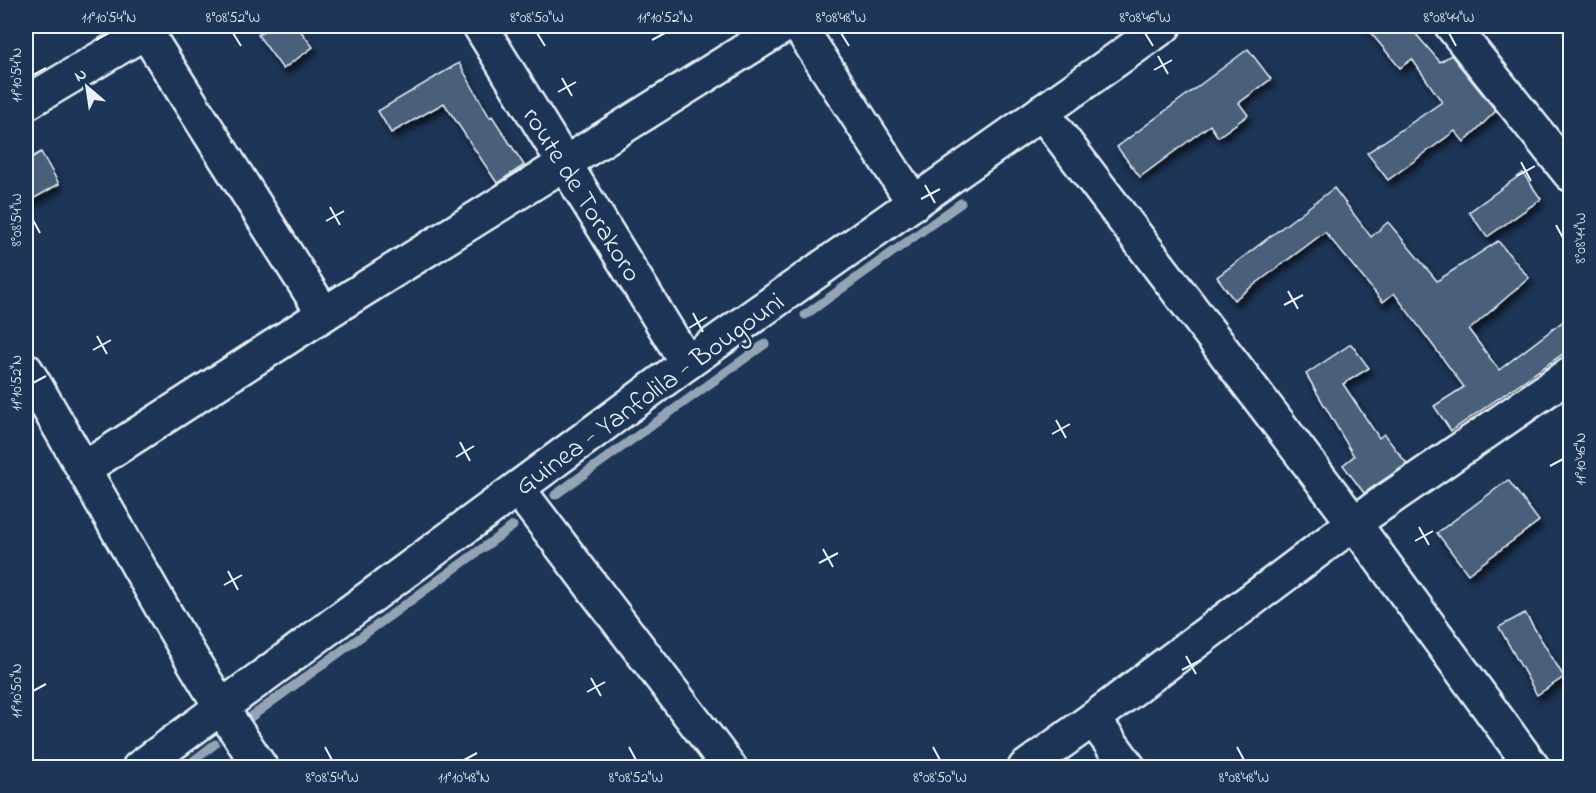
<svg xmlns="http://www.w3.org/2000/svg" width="1596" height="793" viewBox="0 0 1596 793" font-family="'Indie Flower',sans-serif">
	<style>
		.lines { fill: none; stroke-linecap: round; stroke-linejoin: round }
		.stream { stroke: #95a4b5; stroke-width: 9 }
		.building { fill: #495e7a; stroke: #e8f1f8; stroke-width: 1.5; filter: url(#shadow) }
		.minor-casing { stroke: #e8f1f8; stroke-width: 38 }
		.major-casing { stroke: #e8f1f8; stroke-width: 38 }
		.minor { stroke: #1d3557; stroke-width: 33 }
		.major { stroke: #1d3557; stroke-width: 33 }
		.ticks { fill: none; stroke: #e8f1f8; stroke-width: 2 }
		.labels { text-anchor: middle; stroke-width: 5; stroke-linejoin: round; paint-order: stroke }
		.street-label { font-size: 27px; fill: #e8f1f8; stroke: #1d3557 }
		.neatline { fill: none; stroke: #e8f1f8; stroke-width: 2 }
		.ticks-label { font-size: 15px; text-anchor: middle; fill: #e8f1f8 }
	</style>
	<defs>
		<filter id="shadow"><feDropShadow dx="3.5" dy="6" stdDeviation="3" flood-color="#0009"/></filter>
	</defs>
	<rect width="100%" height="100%" fill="#1d3557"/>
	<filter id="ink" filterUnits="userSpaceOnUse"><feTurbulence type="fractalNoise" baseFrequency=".0167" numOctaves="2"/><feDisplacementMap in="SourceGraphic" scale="12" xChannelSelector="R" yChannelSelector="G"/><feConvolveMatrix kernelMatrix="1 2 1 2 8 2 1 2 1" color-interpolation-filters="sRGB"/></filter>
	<g filter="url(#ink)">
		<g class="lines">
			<g class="stream">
				<path d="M 805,315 L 961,203"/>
				<path d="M 555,495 L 765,344"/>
				<path d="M 248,719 L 513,526"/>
				<path d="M 184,768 L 215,744"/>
			</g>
		</g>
		<g class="building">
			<path d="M 271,26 L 297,26 L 313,47 L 283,69 L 258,35 Z"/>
			<path d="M 1365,26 L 1409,26 L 1440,62 L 1451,55 L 1496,111 L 1464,142 L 1455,131 L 1388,180 L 1367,153 L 1442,102 L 1412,59 L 1400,68 Z"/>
			<path d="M 1248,49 L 1271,79 L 1239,103 L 1248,115 L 1218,137 L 1210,125 L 1140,177 L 1117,147 Z"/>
			<path d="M 459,63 L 490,118 L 492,116 L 524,165 L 497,183 L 444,103 L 391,133 L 378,111 Z"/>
			<path d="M 41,152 L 59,184 L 26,203 L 26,161 Z"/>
			<path d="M 1523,173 L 1541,199 L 1487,237 L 1469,212 Z"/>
			<path d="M 1334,188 L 1371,237 L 1388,222 L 1437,281 L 1498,241 L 1529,278 L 1469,330 L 1499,370 L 1570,316 L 1570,349 L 1451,431 L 1434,406 L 1464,387 L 1394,293 L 1383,302 L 1325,232 L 1234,300 L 1217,277 Z"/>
			<path d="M 1351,344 L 1369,368 L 1343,384 L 1379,438 L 1384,434 L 1407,464 L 1364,493 L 1343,465 L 1354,456 L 1306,374 Z"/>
			<path d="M 1508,480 L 1539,521 L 1468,574 L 1437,533 Z"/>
			<path d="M 1525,613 L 1564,677 L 1537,695 L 1499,627 Z"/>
		</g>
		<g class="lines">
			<g class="minor-casing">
				<g id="minor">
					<path d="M 142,26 L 324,314"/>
					<path d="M 480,26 L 687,363"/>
					<path d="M 799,26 L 914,203"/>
					<path d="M 1452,26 L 1570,174"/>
					<path d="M 26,103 L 155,26"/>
					<path d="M 1042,112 L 1354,523 L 1533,768"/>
					<path d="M 26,370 C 105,501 174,640 261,768"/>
					<path d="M 85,468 L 324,314 L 784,26"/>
					<path d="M 518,489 L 730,768"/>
					<path d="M 1093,719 L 1129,768"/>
					<path d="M 1025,768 L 1093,719 L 1354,523 L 1570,374"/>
				</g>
			</g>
			<g class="major-casing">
				<path id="major" d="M 139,768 L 687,363 L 1164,26"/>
			</g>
			<use href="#minor" class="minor"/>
			<use href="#major" class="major"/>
		</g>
	</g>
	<path class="ticks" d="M 233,33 L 241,46M 537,33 L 545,46M 841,33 L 849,46M 1145,33 L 1153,46M 1449,33 L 1456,46M 96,40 L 109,33M 652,40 L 665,33M 1158,56 L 1168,74M 1154,70 L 1172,60M 33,75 L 46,68M 562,78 L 572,96M 558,92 L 576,82M 1521,162 L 1531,181M 1517,176 L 1535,166M 925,185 L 935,203M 921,199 L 940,189M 330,207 L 340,225M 33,220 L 40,233M 326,221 L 344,211M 1556,225 L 1563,238M 1288,291 L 1298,309M 1284,305 L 1303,295M 693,313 L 703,332M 689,328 L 707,317M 97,336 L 107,354M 93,350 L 111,340M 33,383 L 46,376M 1056,420 L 1066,438M 1052,434 L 1070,424M 460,442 L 470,461M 456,457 L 474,446M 1550,466 L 1563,459M 1419,527 L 1429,545M 1415,541 L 1433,531M 823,549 L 833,567M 819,563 L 838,553M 228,571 L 238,590M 224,585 L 242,575M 1186,656 L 1196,674M 1182,670 L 1201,660M 591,678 L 601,696M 33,691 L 46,684M 587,692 L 605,682M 325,747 L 332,760M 629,747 L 636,760M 933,747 L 940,760M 1237,747 L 1244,760M 464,760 L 477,753"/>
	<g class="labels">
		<g class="street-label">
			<text transform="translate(583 194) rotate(58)" y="9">route de Torakoro</text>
			<text transform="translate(649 393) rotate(-36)" y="9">Guinea - Yanfolila - Bougouni</text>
		</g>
	</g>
	<rect width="1596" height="793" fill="none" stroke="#1d3557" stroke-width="66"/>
	<g transform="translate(87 87) rotate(331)" stroke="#1d3557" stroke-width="4.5" paint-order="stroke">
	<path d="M0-4.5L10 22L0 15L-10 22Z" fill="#e8f1f8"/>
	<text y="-9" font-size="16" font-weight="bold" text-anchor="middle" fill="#e8f1f8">N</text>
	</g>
	<rect x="33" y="33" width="1530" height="727" class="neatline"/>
	<g class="ticks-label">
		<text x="109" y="22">11°10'54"N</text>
		<text x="233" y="22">8°08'52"W</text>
		<text x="537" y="22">8°08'50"W</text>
		<text x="665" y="22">11°10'52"N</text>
		<text x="841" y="22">8°08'48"W</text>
		<text x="1145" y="22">8°08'46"W</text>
		<text x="1449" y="22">8°08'44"W</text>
		<text transform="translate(16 75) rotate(-90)" y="5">11°10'54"N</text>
		<text transform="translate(16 220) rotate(-90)" y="5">8°08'54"W</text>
		<text transform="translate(1580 238) rotate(-90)" y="5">8°08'44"W</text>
		<text transform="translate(16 383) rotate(-90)" y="5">11°10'52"N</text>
		<text transform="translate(1580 459) rotate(-90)" y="5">11°10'46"N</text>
		<text transform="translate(16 691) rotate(-90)" y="5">11°10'50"N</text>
		<text x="332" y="782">8°08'54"W</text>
		<text x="464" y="782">11°10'48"N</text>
		<text x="636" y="782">8°08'52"W</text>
		<text x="940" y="782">8°08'50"W</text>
		<text x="1244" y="782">8°08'48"W</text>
	</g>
</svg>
